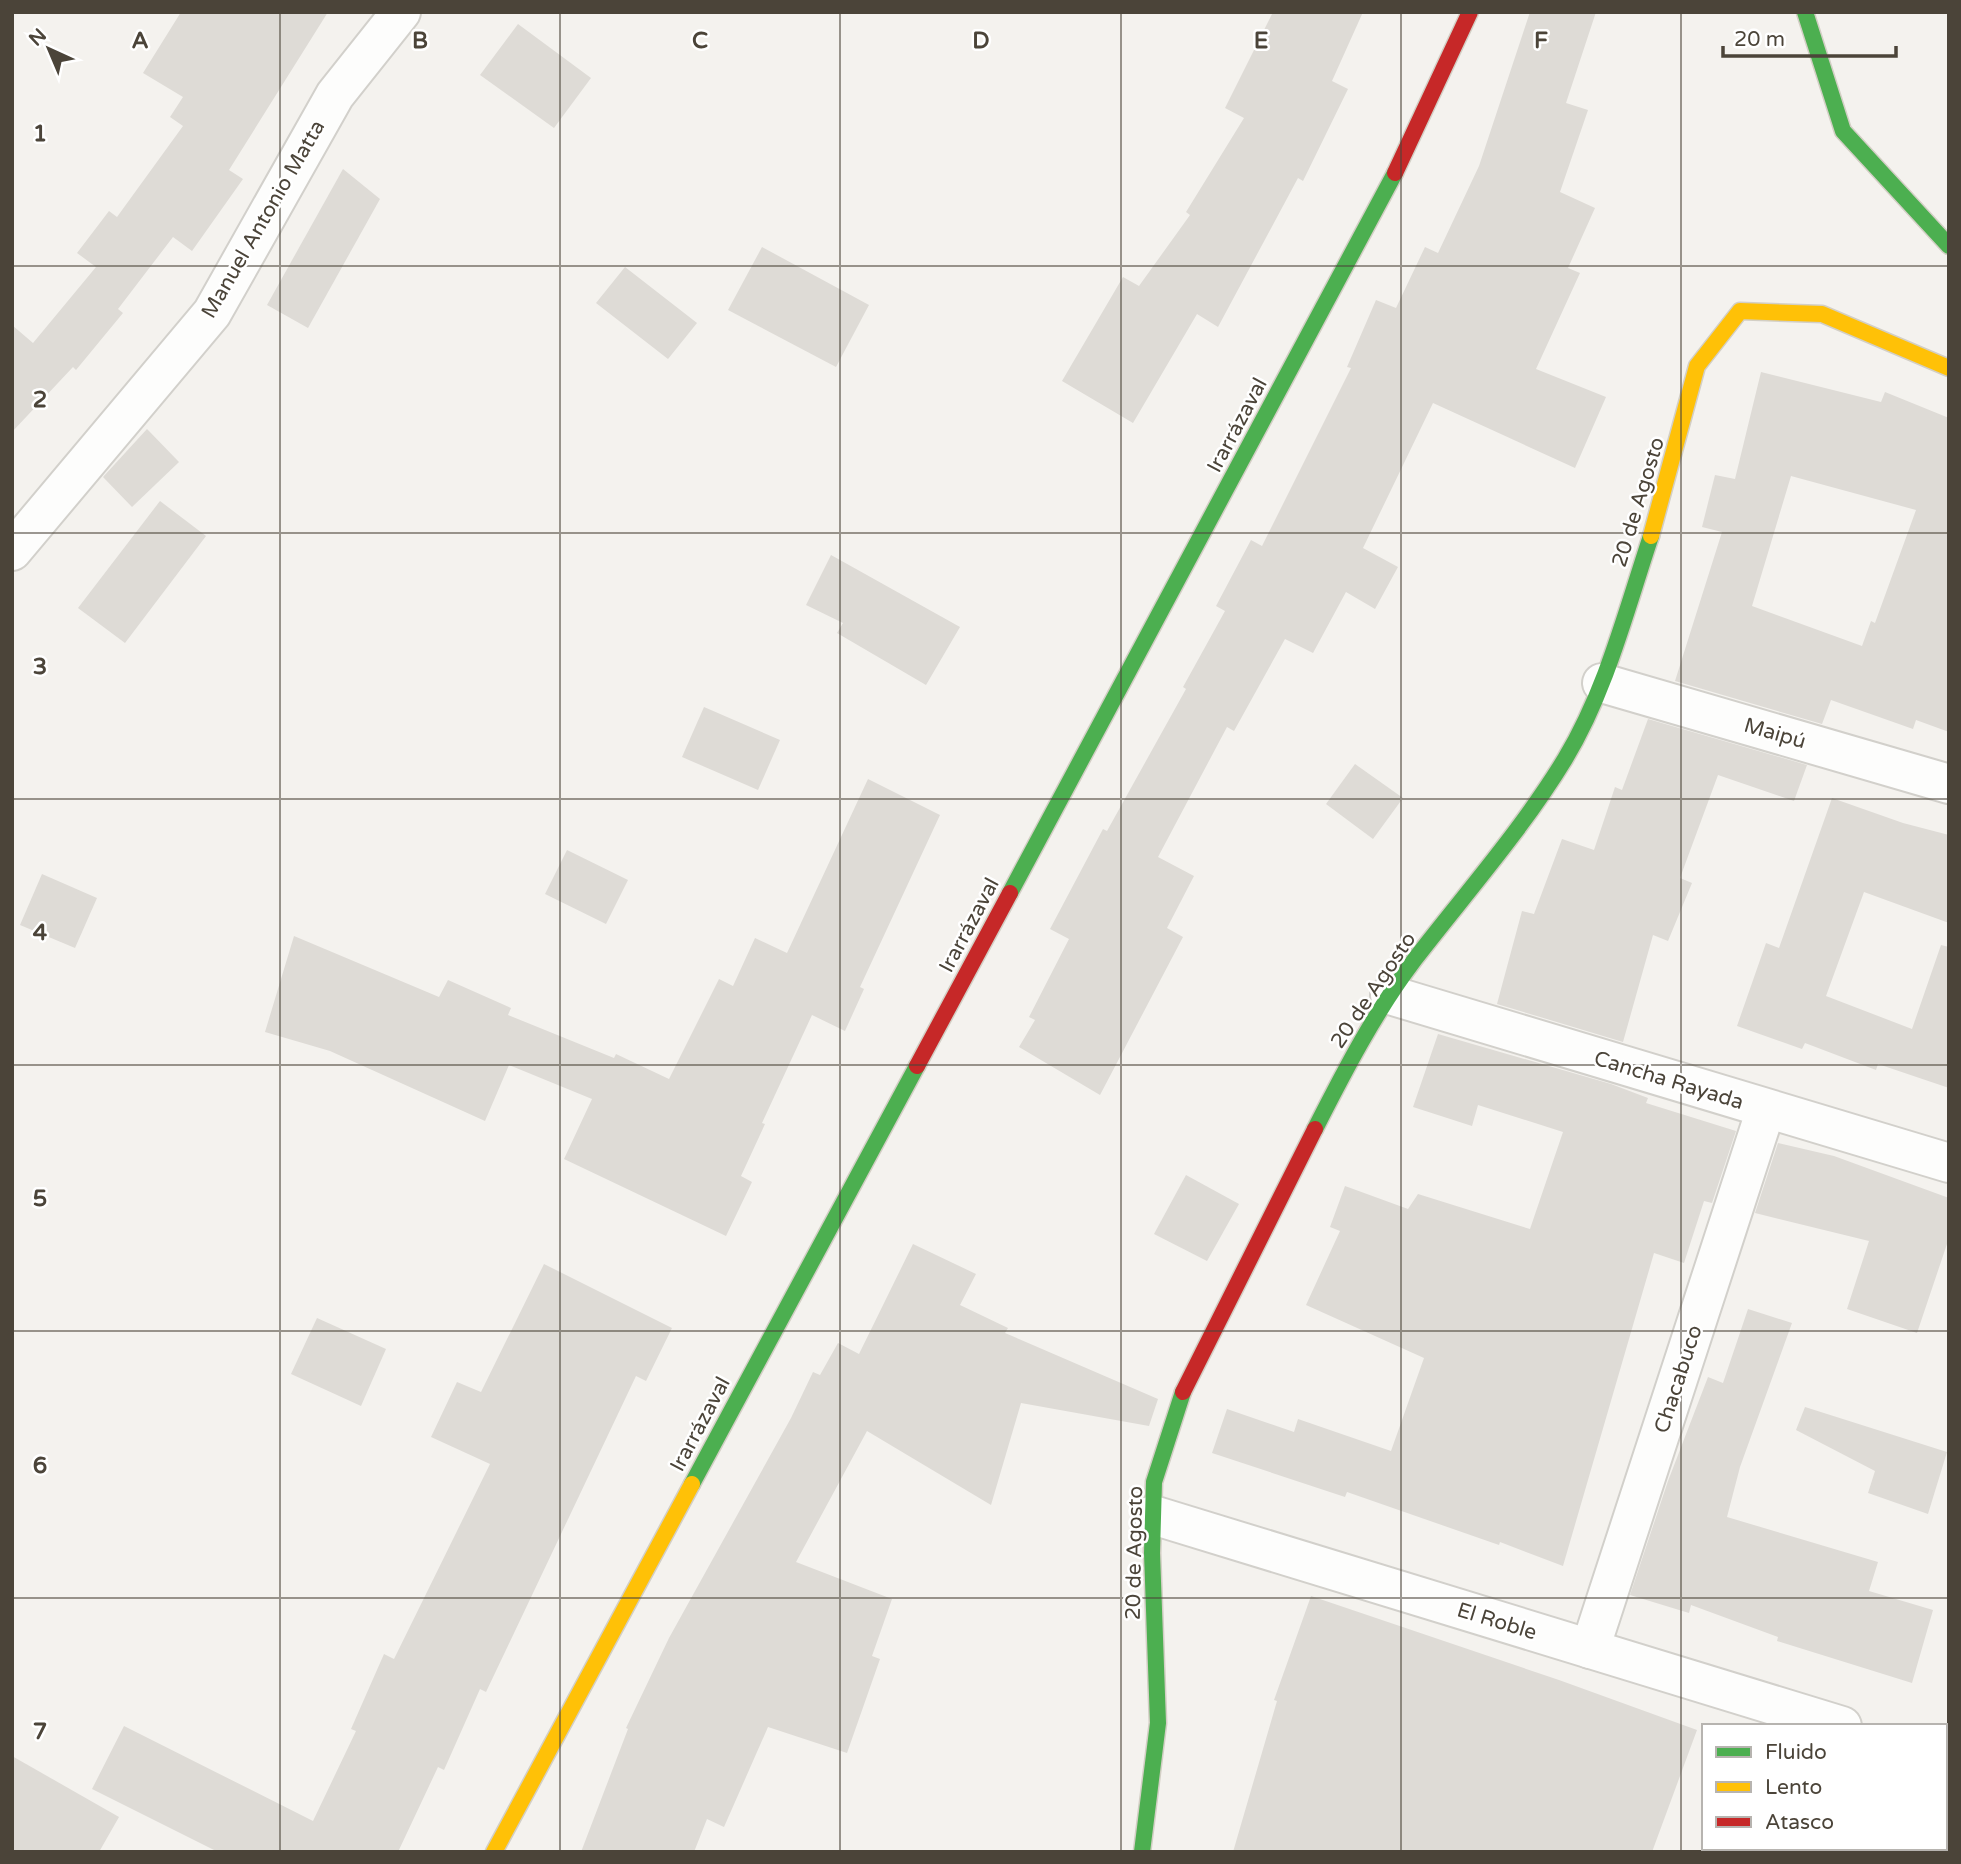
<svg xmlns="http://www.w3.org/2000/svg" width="1961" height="1864" viewBox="0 0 1961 1864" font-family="'Varela Round',sans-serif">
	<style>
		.building { fill: #dedbd6; fill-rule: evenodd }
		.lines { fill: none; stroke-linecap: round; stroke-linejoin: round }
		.street-casing { stroke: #d2d0cb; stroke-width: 42 }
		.fast-casing { stroke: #d3cfc5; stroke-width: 19 }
		.slow-casing { stroke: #d3cfc5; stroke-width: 19 }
		.jam-casing { stroke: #d3cfc5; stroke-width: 19 }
		.street { stroke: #fdfdfc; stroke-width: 38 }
		.fast { stroke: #4caf50; stroke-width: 16 }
		.slow { stroke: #ffc107; stroke-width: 16 }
		.jam { stroke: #c62828; stroke-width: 16 }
		.grid { fill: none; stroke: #4b4439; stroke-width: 2; stroke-opacity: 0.55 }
		.labels { text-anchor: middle; stroke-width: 5; stroke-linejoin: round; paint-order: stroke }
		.street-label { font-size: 21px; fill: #4b4439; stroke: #fff }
		.grid-label { font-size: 23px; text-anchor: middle; font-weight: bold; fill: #4b4439; stroke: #fff; stroke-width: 5; stroke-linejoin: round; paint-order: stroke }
	</style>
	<rect width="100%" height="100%" fill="#f4f2ee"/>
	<g class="building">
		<path d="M 181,12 L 328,12 L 229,170 L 243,179 L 192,251 L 173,237 L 118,309 L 123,313 L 76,370 L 73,367 L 12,432 L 12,325 L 33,343 L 96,267 L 77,253 L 109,211 L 117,217 L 183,126 L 170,117 L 183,97 L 143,73 Z"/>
		<path d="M 1273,12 L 1363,12 L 1332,81 L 1348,89 L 1303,181 L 1298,178 L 1218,327 L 1197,314 L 1133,423 L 1062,381 L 1123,277 L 1139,286 L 1190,215 L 1186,212 L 1244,118 L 1225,108 Z"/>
		<path d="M 1530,12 L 1596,12 L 1566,103 L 1588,110 L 1560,192 L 1595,208 L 1568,268 L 1580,273 L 1536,369 L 1606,397 L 1575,468 L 1433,403 L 1363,548 L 1398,567 L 1375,609 L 1346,592 L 1313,653 L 1285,639 L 1234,731 L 1227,727 L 1158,857 L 1194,876 L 1167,928 L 1183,937 L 1100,1095 L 1019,1047 L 1035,1020 L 1029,1017 L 1069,939 L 1050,929 L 1103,829 L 1107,831 L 1186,689 L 1183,687 L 1225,611 L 1216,606 L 1251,540 L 1262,546 L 1351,368 L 1347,367 L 1376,300 L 1396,308 L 1425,247 L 1438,253 L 1479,166 Z"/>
		<path d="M 518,24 L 591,78 L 554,128 L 480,75 Z"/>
		<path d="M 343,169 L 380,199 L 308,328 L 267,305 Z"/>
		<path d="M 762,247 L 869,305 L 836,367 L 728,310 Z"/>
		<path d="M 625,267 L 697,323 L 668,359 L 596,303 Z"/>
		<path d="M 1761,372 L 1881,402 L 1885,392 L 1949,418 L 1949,732 L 1916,720 L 1913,729 L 1831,700 L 1822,724 L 1675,681 L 1722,532 L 1702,527 L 1715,475 L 1735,479 ZM 1791,476 L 1916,510 L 1875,623 L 1871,621 L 1862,646 L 1752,606 Z"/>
		<path d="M 147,429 L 179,462 L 132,507 L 103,477 Z"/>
		<path d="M 160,501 L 206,536 L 125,643 L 78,608 Z"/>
		<path d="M 831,555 L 960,627 L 926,685 L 837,633 L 843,623 L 806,605 Z"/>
		<path d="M 704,707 L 780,740 L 758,790 L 682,757 Z"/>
		<path d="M 1648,719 L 1807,765 L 1794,801 L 1718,775 L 1680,878 L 1692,883 L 1668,941 L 1653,935 L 1623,1042 L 1497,1004 L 1522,911 L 1534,914 L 1562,839 L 1594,850 L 1615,787 L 1622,790 Z"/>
		<path d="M 1355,764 L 1403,798 L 1373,839 L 1326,804 Z"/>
		<path d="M 868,779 L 940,815 L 860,987 L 864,989 L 845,1031 L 812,1015 L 762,1123 L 765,1124 L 741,1176 L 752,1182 L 726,1236 L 564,1159 L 592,1099 L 509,1065 L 485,1121 L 330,1051 L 265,1032 L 294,936 L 439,997 L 448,980 L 511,1008 L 508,1015 L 614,1058 L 616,1054 L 669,1079 L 719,979 L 733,986 L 755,938 L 787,953 Z"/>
		<path d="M 1832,798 L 1903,823 L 1949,835 L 1949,923 L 1864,892 L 1826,996 L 1912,1029 L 1941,945 L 1949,947 L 1949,1088 L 1878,1064 L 1876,1070 L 1805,1043 L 1802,1049 L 1737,1026 L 1766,943 L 1779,948 Z"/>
		<path d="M 567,850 L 628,880 L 606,924 L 545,894 Z"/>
		<path d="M 42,874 L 97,898 L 75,948 L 20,925 Z"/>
		<path d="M 1438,1034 L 1611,1084 L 1648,1098 L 1646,1103 L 1736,1131 L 1712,1203 L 1704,1201 L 1684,1263 L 1654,1253 L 1563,1566 L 1500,1542 L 1499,1545 L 1347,1492 L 1345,1497 L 1212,1453 L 1227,1409 L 1294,1432 L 1298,1419 L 1391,1451 L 1424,1358 L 1306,1305 L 1340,1231 L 1330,1227 L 1345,1186 L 1408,1209 L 1418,1194 L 1530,1229 L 1563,1132 L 1478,1105 L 1472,1126 L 1413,1107 Z"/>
		<path d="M 1778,1143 L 1834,1156 L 1949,1198 L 1949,1238 L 1917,1333 L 1847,1309 L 1869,1241 L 1755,1213 Z"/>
		<path d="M 1186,1175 L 1239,1204 L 1207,1261 L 1154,1234 Z"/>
		<path d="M 913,1244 L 976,1274 L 960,1305 L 1008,1328 L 1005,1333 L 1158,1399 L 1149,1426 L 1021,1403 L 991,1505 L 867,1431 L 796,1562 L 892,1599 L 872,1656 L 880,1659 L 847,1753 L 768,1727 L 724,1827 L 707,1819 L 694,1852 L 581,1852 L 628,1729 L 626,1728 L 669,1638 L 791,1418 L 813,1372 L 820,1375 L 838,1343 L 859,1354 Z"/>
		<path d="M 544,1264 L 672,1328 L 646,1381 L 636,1376 L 486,1692 L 480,1689 L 444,1770 L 438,1767 L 398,1852 L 218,1852 L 92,1789 L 124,1726 L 313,1821 L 356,1731 L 351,1729 L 384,1654 L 394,1659 L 490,1464 L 431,1437 L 457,1382 L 481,1392 Z"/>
		<path d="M 1748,1309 L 1792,1323 L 1740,1467 L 1727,1517 L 1878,1562 L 1869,1591 L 1933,1610 L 1912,1683 L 1777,1641 L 1778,1637 L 1691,1605 L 1689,1613 L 1630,1595 L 1668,1481 L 1708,1377 L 1723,1383 Z"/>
		<path d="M 317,1318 L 386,1349 L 361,1406 L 291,1374 Z"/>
		<path d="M 1805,1407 L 1947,1452 L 1928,1514 L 1868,1493 L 1875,1471 L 1796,1430 Z"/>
		<path d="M 1311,1596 L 1559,1680 L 1697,1730 L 1652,1852 L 1233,1852 L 1277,1701 L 1274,1700 Z"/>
		<path d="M 12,1756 L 119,1817 L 99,1852 L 12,1852 Z"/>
	</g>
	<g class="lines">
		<g class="street-casing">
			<g id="street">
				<path d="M 12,551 L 212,313 L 335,95 L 401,12"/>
				<path d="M 1602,683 L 1949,784"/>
				<path d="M 1390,995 L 1949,1163"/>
				<path d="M 1153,1515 L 1842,1726"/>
				<path d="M 1590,1649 L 1766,1109"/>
				<path d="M 1945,1757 L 1949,1758"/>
			</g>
		</g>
		<g class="fast-casing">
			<g id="fast">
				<path d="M 1805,12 L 1843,131 L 1949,246"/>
				<path d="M 1010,893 L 1395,173"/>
				<path d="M 1315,1129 C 1345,1070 1375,1012 1415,959 C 1466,893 1521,831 1565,759 C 1606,691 1626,611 1651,536"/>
				<path d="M 692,1484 L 917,1066"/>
				<path d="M 1142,1852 L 1158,1723 L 1152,1553 L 1154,1482 L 1183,1392"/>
			</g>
		</g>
		<g class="slow-casing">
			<g id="slow">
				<path d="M 1651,536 L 1697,366 L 1740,311 L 1822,314 L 1949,368"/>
				<path d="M 1945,1837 L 1949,1826"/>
				<path d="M 494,1852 L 692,1484"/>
			</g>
		</g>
		<g class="jam-casing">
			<g id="jam">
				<path d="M 1395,173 L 1470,12"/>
				<path d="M 917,1066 L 1010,893"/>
				<path d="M 1183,1392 L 1315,1129"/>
			</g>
		</g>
		<use href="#street" class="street"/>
		<use href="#fast" class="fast"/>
		<use href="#slow" class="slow"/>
		<use href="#jam" class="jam"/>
	</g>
	<path class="grid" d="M 280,12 L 280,1852M 560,12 L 560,1852M 840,12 L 840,1852M 1121,12 L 1121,1852M 1401,12 L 1401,1852M 1681,12 L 1681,1852M 12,266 L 1949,266M 12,533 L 1949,533M 12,799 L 1949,799M 12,1065 L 1949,1065M 12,1331 L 1949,1331M 12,1598 L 1949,1598"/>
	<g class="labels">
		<g class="street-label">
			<text transform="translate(263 219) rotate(-60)" y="7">Manuel Antonio Matta</text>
			<text transform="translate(1237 425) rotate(-62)" y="7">Irarrázaval</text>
			<text transform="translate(1638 502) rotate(-73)" y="7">20 de Agosto</text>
			<text transform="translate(1775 733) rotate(16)" y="7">Maipú</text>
			<text transform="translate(969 925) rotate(-62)" y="7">Irarrázaval</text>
			<text transform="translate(1373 990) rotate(-56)" y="7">20 de Agosto</text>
			<text transform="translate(1669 1080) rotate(17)" y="7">Cancha Rayada</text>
			<text transform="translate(1678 1379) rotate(-72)" y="7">Chacabuco</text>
			<text transform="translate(700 1424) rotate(-62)" y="7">Irarrázaval</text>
			<text transform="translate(1134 1553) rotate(-89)" y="7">20 de Agosto</text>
			<text transform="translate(1497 1621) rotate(17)" y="7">El Roble</text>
		</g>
	</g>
	<g class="grid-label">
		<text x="140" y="48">A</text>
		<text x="420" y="48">B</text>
		<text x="700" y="48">C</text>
		<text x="981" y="48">D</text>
		<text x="1261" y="48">E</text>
		<text x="1541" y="48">F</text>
		<text x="40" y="141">1</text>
		<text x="40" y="407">2</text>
		<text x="40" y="674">3</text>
		<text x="40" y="940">4</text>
		<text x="40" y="1206">5</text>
		<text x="40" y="1473">6</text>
		<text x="40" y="1739">7</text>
	</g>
	<rect width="1961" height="1864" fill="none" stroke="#4b4439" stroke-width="28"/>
	<rect x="1702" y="1724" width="245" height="126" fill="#ffffff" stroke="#b7b4b0" stroke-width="2"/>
	<rect x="1716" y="1747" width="35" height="10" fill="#4caf50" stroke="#b7b4b0" stroke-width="2"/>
	<text x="1765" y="1759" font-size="21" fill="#4b4439">Fluido</text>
	<rect x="1716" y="1782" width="35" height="10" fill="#ffc107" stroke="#b7b4b0" stroke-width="2"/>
	<text x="1765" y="1794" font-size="21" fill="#4b4439">Lento</text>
	<rect x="1716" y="1817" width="35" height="10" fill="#c62828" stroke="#b7b4b0" stroke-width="2"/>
	<text x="1765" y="1829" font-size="21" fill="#4b4439">Atasco</text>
	<g transform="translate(49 49) rotate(316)" stroke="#ffffff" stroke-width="5" paint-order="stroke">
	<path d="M0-5L12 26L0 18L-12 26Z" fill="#4b4439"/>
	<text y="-10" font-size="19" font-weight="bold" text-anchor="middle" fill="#4b4439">N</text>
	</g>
	<path d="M1723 46v10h173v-10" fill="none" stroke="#4b4439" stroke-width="3.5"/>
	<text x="1734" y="46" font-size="21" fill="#4b4439" stroke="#ffffff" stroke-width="5" paint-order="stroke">20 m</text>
</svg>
